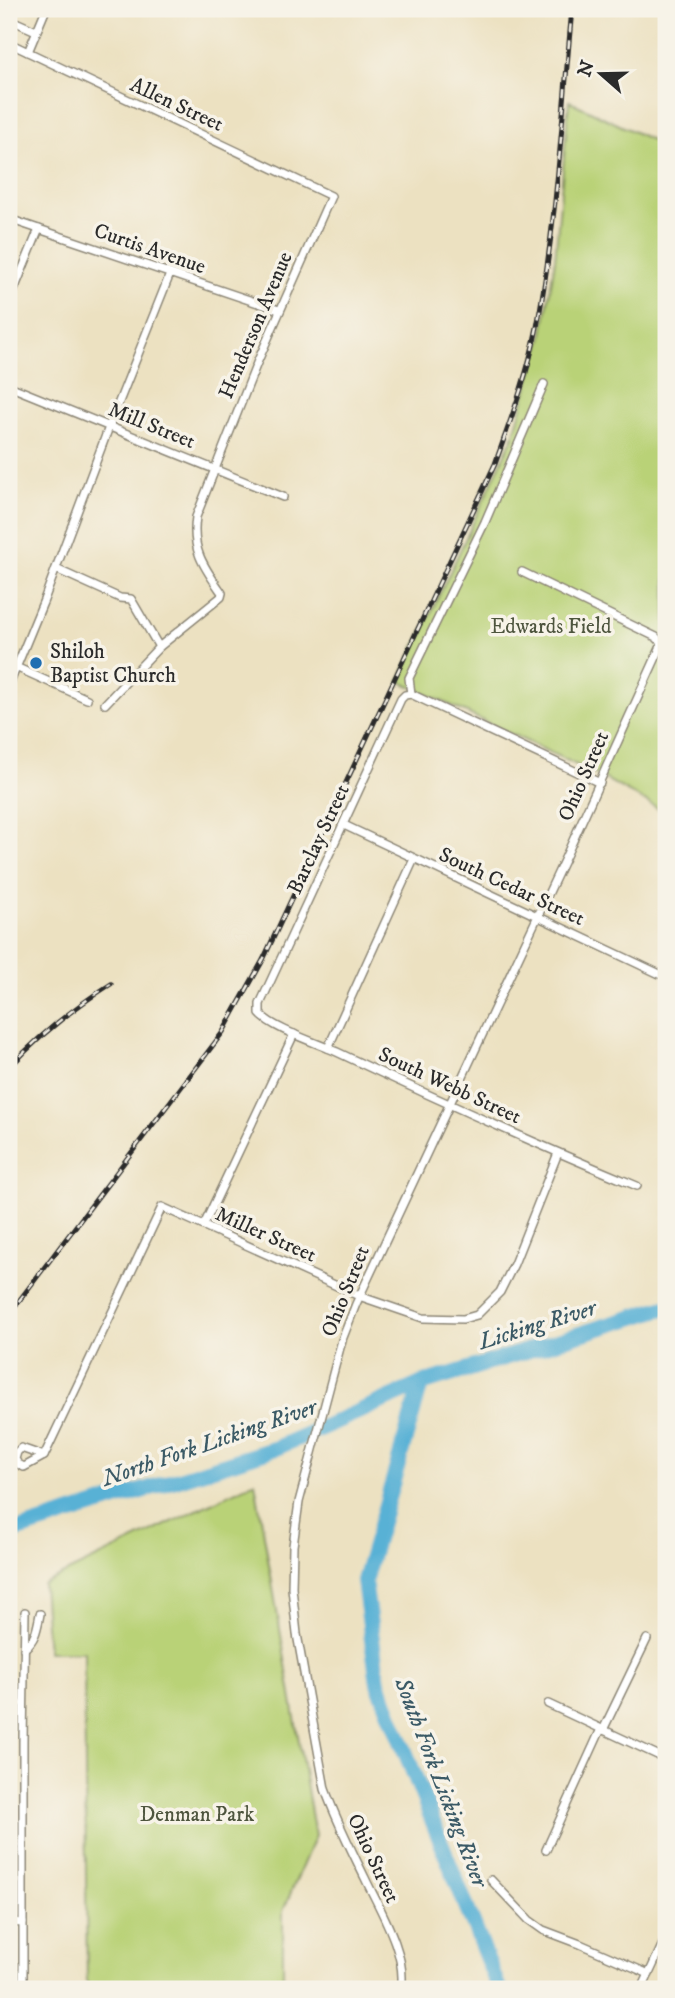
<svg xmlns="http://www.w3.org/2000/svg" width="675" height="1998" viewBox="0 0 675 1998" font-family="'IM FELL DW Pica',serif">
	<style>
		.green { fill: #b9d277; stroke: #727e51; stroke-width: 2 }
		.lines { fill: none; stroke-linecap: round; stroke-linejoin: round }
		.river { stroke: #58b1d5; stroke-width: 16 }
		.minor-casing { stroke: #8c8676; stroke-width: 10 }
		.minor { stroke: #fff; stroke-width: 7 }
		.rail-casing { stroke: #2b2b2b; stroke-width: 5 }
		.rail { stroke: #f7f3e8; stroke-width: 2.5; stroke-dasharray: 8; stroke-linecap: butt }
		.poi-dot { fill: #1f6fb2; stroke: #f7f3e8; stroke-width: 2.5 }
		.labels { text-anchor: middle; stroke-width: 7; stroke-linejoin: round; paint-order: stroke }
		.street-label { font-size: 21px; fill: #2b2b2b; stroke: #f7f3e8 }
		.park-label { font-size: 21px; fill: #4e553e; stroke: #f7f3e8 }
		.poi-label { font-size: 21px; fill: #2b2b2b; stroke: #f7f3e8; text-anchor: start }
		.water-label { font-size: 23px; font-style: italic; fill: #3b5a66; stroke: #f7f3e8 }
	</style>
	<rect width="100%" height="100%" fill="#f7f3e8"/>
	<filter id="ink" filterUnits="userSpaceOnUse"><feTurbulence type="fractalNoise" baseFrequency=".0143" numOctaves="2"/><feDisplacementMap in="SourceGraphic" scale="14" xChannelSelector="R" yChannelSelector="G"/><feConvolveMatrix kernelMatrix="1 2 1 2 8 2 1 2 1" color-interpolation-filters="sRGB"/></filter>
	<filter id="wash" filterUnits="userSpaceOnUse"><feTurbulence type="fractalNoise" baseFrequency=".00686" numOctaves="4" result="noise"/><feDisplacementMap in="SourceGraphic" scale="28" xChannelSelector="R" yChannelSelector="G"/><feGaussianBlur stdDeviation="1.57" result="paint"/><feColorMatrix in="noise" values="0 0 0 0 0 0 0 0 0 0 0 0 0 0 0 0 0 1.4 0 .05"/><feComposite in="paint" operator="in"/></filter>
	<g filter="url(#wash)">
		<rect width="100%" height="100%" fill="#ece1c1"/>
		<g class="green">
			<path d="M 569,101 L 666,147 L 666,813 L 600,776 L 399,681 L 513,437 L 542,339 L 555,260 Z"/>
			<path d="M 255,1482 L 315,1836 L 283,1911 L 283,1989 L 87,1989 L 84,1652 L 48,1652 L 43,1584 Z"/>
		</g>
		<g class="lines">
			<g class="river">
				<path d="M 421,1384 L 364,1581 L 378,1683 L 499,1989"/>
				<path d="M 9,1533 L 276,1448 L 421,1384 L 666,1307"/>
			</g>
		</g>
	</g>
	<g filter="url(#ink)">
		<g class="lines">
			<g class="minor-casing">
				<g id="minor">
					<path d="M 9,19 L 36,31"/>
					<path d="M 9,43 L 331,196 L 257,363 L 196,517 C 191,550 204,567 222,593 L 221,597 L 159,647 L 105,704"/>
					<path d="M 28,52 L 46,9"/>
					<path d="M 9,219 L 279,310"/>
					<path d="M 9,302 L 39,229"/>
					<path d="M 9,386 L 283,497"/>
					<path d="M 56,569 L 120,598 L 131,599 L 159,647"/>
					<path d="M 522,572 L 656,637 L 664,645"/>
					<path d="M 9,664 L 87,699"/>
					<path d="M 9,685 L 44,600 L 109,427 L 170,274"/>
					<path d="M 411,694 L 405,695 L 401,699 L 260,1004 L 260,1014 C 273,1029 318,1043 337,1052 C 436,1099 536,1144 637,1186"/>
					<path d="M 411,694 L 409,678 L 485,522 L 544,384"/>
					<path d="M 411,694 L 600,783"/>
					<path d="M 344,825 L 666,977"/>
					<path d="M 328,1048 L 414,859"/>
					<path d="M 204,1225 L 294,1034"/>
					<path d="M 21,1448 L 44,1456 L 24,1467 L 18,1464 L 15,1459 L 17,1452 Z"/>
					<path d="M 44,1456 L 162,1207 L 359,1296 L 423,1318 L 463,1319 L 477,1315 L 500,1292 L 514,1264 L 558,1153"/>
					<path d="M 24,1649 C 36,1639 37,1629 40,1614"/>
					<path d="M 548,1704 L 666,1759"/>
					<path d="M 603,1730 L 647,1639"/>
					<path d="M 546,1850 L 601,1729"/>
					<path d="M 491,1880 L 529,1920 L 543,1930 L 580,1944 L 649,1974"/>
					<path d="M 9,1922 L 23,1923"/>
					<path d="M 23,1989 L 23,1741 L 25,1612"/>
					<path d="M 401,1989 C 408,1955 379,1908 365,1878 C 351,1849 336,1820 325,1789 L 297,1634 L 292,1588 L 293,1546 L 299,1502 L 342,1340 L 356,1304 L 566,856 L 662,644"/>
					<path d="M 642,1989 L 666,1937"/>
				</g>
			</g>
			<use href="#minor" class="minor"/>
			<g class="rail-casing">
				<g id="rail">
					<path d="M 9,1068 C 39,1036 73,1008 111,984"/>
					<path d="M 9,1314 L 223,1032 L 263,960 L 495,464 C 511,419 528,374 537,327 C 557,222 562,115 572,9"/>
				</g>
			</g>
			<use href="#rail" class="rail"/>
		</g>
	</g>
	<circle class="poi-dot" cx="36" cy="663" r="7"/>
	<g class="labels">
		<g class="street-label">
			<text transform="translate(177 104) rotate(25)" y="7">Allen Street</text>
			<text transform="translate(150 248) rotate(19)" y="7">Curtis Avenue</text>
			<text transform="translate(255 325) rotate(-67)" y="7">Henderson Avenue</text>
			<text transform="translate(152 425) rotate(22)" y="7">Mill Street</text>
			<text transform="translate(583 776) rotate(-66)" y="7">Ohio Street</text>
			<text transform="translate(318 839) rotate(-65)" y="7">Barclay Street</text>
			<text transform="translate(512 886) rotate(25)" y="7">South Cedar Street</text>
			<text transform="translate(450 1085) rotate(25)" y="7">South Webb Street</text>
			<text transform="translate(266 1234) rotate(24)" y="7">Miller Street</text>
			<text transform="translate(345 1291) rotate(-68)" y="7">Ohio Street</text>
			<text transform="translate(374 1858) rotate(65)" y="7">Ohio Street</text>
		</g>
		<g class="park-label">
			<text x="551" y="633">Edwards Field</text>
			<text x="197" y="1821">Denman Park</text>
		</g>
		<g class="poi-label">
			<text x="50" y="658">Shiloh<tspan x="50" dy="24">Baptist Church</tspan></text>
		</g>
		<g class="water-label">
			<text transform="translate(537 1324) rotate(-17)" y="8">Licking River</text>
			<text transform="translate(209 1442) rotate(-19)" y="8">North Fork Licking River</text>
			<text transform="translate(442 1782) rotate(69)" y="8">South Fork Licking River</text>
		</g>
	</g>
	<rect width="675" height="1998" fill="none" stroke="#f7f3e8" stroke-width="35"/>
	<g transform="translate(601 74) rotate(290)" stroke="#f7f3e8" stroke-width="5" paint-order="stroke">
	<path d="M0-5L12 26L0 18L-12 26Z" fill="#2b2b2b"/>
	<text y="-10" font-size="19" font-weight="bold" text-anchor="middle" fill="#2b2b2b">N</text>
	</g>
</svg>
